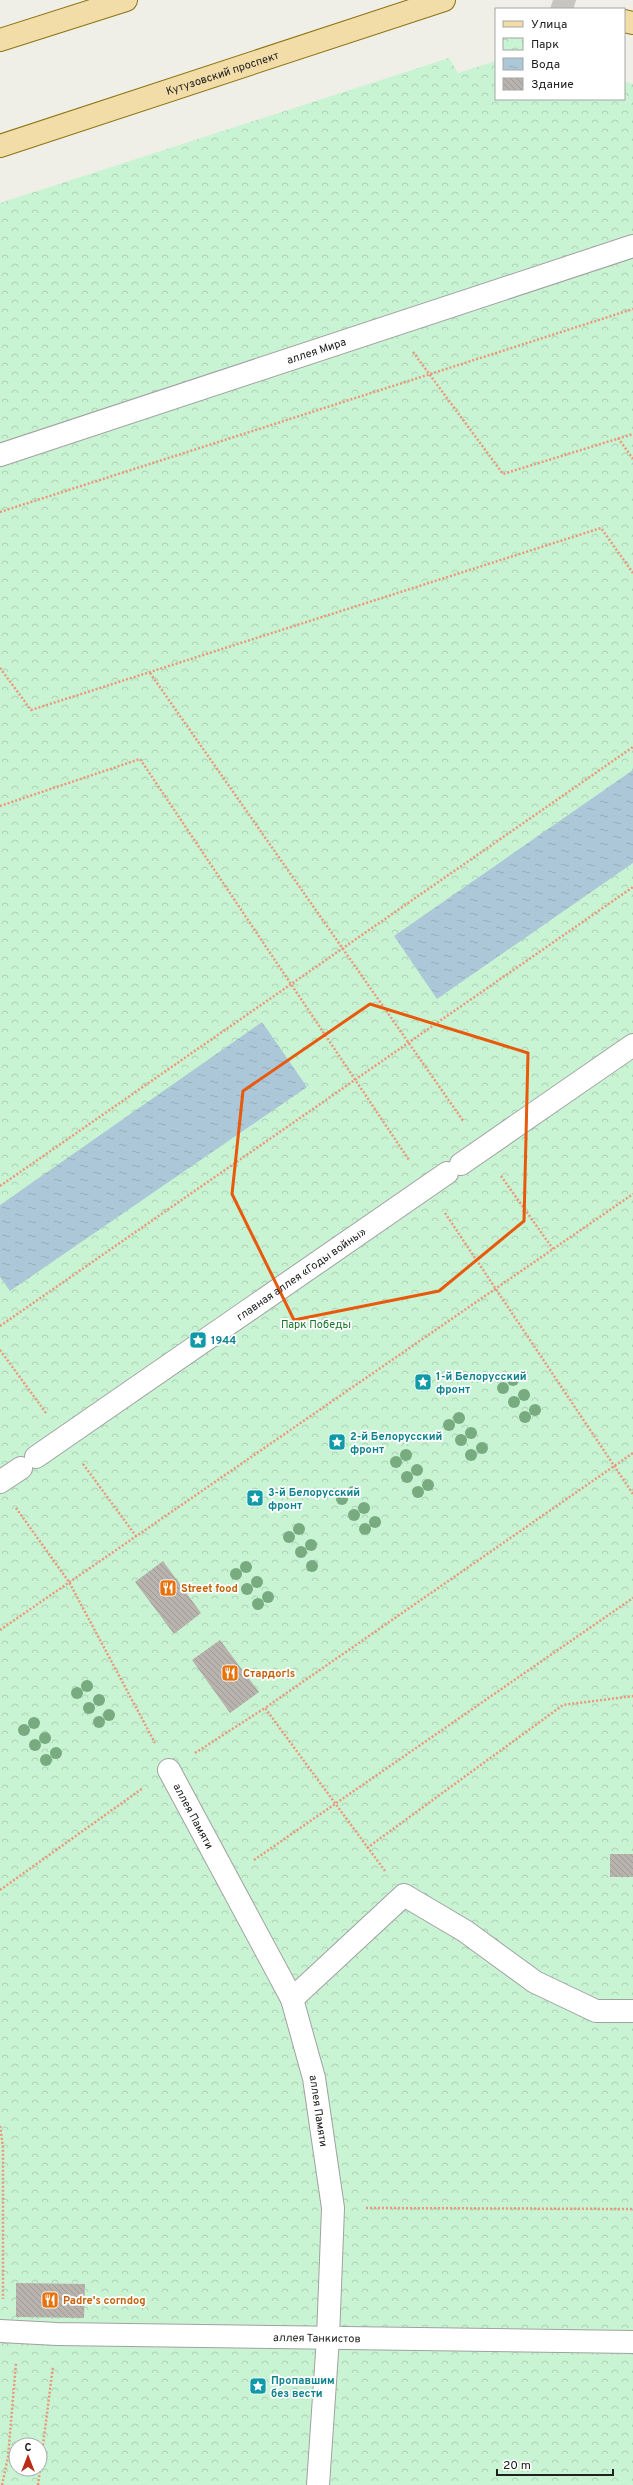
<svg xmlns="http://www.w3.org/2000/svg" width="633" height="2485" viewBox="0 0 633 2485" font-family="Overpass,sans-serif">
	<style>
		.park { fill: url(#park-crowns); fill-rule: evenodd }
		.water { fill: url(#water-ripples) }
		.building { fill: url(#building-back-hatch) }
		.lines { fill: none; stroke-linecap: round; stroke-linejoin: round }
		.primary-tunnel { stroke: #c6c5bf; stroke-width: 22; stroke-dasharray: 22 11; stroke-linecap: butt }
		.street-casing { stroke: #a1a1a1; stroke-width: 24 }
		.primary-casing { stroke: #8b7410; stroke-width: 24 }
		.path { stroke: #ec977c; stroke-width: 2.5; stroke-dasharray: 2 2; stroke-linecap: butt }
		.street { stroke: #fff; stroke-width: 22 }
		.primary { stroke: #f2dda9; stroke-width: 22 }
		.tree { fill: #78ab80 }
		.marked { fill: none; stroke: #e8590c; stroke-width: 3; stroke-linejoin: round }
		.labels { text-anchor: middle; stroke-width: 3.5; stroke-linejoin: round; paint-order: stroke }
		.street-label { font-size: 11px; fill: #202020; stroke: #fff }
		.park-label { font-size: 11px; fill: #17742c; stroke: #fff }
		.culture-label { font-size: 11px; font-weight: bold; fill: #0d838f; stroke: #fff; text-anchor: start }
		.food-label { font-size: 11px; font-weight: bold; fill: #c56008; stroke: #fff; text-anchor: start }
	</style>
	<defs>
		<pattern id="park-crowns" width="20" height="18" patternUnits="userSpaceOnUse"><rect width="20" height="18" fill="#c9f4d3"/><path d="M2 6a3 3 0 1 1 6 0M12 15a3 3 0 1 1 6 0" fill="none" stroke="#acd1b5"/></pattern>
		<pattern id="water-ripples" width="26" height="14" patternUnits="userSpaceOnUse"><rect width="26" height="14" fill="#acc8d8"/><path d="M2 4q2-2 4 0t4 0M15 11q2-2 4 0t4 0" fill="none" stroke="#94acb9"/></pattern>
		<pattern id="building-back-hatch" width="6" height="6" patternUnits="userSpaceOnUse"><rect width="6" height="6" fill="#b8b4ad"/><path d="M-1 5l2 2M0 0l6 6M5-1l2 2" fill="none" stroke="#9e9a95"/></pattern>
	</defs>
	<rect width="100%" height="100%" fill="#efeee7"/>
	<path class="park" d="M 449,58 L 458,73 L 496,61 L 496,99 L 624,99 L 624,81 L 633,84 L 633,2485 L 0,2485 L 0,203 ZM 16,2445 L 40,2445 L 40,2469 L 16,2469 Z"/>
	<g class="water">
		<path d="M 633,770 L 633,863 L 437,999 L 394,936 Z"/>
		<path d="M 262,1022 L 307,1087 L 10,1291 L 0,1277 L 0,1205 Z"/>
	</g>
	<g class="building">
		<path d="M 163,1561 L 201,1613 L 174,1634 L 135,1582 Z"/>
		<path d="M 220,1640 L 259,1692 L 230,1713 L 192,1660 Z"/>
		<rect x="610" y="1854" width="23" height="23"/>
		<path d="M 16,2283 L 85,2284 L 84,2318 L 16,2317 Z"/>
	</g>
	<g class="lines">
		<path class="primary-tunnel" d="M 553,0 L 581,9"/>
		<g class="street-casing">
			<g id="street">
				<path id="s1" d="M 0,455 L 633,246"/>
				<path d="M 461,1164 L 633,1045"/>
				<path id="s2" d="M 36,1457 L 447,1173"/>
				<path d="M 0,1482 L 21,1468"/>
				<path id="s3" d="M 169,1770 L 292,1999 L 314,2078 L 333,2208 L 328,2338 L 318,2485"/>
				<path d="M 292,1999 L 404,1895 L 465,1931 L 535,1982 L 596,2011 L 633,2011"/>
				<path id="s4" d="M 0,2331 L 57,2334 L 633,2342"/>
			</g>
		</g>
		<g class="primary-casing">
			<g id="primary">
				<path d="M 624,21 L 633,23"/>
				<path d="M 0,40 L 126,0"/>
				<path id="s5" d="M 0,146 L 444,0"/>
			</g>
		</g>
		<g class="path">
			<path d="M 413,352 L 503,474 L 633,434"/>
			<path d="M 618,438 L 633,459"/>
			<path d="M 0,512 L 633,309"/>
			<path d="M 0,668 L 31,710 L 601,528 L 633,573"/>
			<path d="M 150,673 L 464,1122"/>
			<path d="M 0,806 L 140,759 L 409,1160"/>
			<path d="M 501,1176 L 553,1249"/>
			<path d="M 0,1186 L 633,747"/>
			<path d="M 445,1213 L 633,1494"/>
			<path d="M 0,1326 L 633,887"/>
			<path d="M 0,1350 L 46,1413"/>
			<path d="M 83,1464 L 136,1536"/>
			<path d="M 16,1508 L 69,1582 L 155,1743"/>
			<path d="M 0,1630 L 633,1194"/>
			<path d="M 195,1753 L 265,1708"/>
			<path d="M 367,1848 L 563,1705 L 633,1696"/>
			<path d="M 254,1860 L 633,1598"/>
			<path d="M 385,1871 L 265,1708 L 633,1453"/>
			<path d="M 0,1890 L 143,1788"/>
			<path d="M 0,2126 L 3,2147 L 3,2299"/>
			<path d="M 366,2208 L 633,2209"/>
			<path d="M 2,2485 L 8,2457 L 16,2363"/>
			<path d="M 38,2485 L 53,2366"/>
		</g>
		<use href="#street" class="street"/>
		<use href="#primary" class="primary"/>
	</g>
	<g class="tree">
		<circle cx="513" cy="1380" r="6"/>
		<circle cx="503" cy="1388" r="6"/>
		<circle cx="524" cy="1395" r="6"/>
		<circle cx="514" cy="1402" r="6"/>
		<circle cx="535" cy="1410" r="6"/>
		<circle cx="525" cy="1417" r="6"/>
		<circle cx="459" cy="1418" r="6"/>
		<circle cx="449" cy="1425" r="6"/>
		<circle cx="471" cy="1433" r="6"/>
		<circle cx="461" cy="1440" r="6"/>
		<circle cx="482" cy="1448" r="6"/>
		<circle cx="406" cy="1455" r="6"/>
		<circle cx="471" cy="1455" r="6"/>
		<circle cx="396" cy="1462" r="6"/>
		<circle cx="417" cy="1470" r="6"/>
		<circle cx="407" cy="1477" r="6"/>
		<circle cx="428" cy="1485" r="6"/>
		<circle cx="353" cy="1492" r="6"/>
		<circle cx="418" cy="1492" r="6"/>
		<circle cx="342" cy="1499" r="6"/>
		<circle cx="364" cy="1508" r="6"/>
		<circle cx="354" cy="1515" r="6"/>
		<circle cx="375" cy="1522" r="6"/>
		<circle cx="299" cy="1529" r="6"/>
		<circle cx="365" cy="1529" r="6"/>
		<circle cx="289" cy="1537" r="6"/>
		<circle cx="311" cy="1545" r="6"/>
		<circle cx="301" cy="1552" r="6"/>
		<circle cx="312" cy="1566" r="6"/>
		<circle cx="246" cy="1567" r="6"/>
		<circle cx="236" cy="1574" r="6"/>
		<circle cx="257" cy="1582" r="6"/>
		<circle cx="247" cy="1589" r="6"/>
		<circle cx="268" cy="1597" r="6"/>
		<circle cx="258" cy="1604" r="6"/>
		<circle cx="87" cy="1686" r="6"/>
		<circle cx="77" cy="1693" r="6"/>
		<circle cx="99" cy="1700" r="6"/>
		<circle cx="89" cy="1708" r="6"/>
		<circle cx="109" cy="1715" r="6"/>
		<circle cx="99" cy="1722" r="6"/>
		<circle cx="34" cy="1723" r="6"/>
		<circle cx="24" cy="1730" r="6"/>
		<circle cx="45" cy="1738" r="6"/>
		<circle cx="35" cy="1745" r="6"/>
		<circle cx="56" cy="1753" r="6"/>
		<circle cx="46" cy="1760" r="6"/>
	</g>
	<path class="marked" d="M 370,1004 L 528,1053 L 524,1221 L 439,1291 L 294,1320 L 232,1194 L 243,1091 Z"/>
	<defs>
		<g id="sight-square" transform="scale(0.9)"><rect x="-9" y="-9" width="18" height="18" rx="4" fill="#0f9aa8" stroke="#fff"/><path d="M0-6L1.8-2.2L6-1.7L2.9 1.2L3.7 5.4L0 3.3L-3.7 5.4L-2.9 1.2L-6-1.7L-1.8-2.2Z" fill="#fff"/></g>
		<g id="restaurant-square" transform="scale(0.9)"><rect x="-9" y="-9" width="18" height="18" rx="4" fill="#e8710a" stroke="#fff"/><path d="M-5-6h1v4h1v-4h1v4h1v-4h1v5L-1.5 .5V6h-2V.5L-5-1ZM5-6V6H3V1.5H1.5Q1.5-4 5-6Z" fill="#fff"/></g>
	</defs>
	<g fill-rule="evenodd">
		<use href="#sight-square" x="198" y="1340"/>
		<use href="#sight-square" x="423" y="1382"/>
		<use href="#sight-square" x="337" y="1442"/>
		<use href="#sight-square" x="255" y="1498"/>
		<use href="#restaurant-square" x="168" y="1588"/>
		<use href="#restaurant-square" x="230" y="1673"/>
		<use href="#restaurant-square" x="50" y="2300"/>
		<use href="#sight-square" x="258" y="2386"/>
	</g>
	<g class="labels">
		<g class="street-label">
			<text dy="4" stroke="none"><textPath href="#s5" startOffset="234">Кутузовский проспект</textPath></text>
			<text dy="4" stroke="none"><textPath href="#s1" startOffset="333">аллея Мира</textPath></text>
			<text dy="4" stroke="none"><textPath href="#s2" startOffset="322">главная аллея «Годы войны»</textPath></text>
			<text dy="4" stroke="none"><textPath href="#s3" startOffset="52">аллея Памяти</textPath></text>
			<text dy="4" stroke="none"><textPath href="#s3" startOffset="375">аллея Памяти</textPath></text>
			<text dy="4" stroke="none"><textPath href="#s4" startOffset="317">аллея Танкистов</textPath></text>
		</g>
		<g class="park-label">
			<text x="316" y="1328">Парк Победы</text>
		</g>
		<g class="culture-label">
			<text x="211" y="1344">1944</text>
			<text x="436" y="1380">1-й Белорусский<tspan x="436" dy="13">фронт</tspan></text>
			<text x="350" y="1440">2-й Белорусский<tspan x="350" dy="13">фронт</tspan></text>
			<text x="268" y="1496">3-й Белорусский<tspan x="268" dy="13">фронт</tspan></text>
			<text x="271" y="2384">Пропавшим<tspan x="271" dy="13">без вести</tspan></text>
		</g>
		<g class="food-label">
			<text x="181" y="1592">Street food</text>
			<text x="243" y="1677">Стардог!s</text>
			<text x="63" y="2304">Padre's corndog</text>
		</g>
	</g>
	<rect x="495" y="8" width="130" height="92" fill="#ffffff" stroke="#a6a6a6"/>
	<rect x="503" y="21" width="20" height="6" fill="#f2dda9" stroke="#a6a6a6"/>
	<text x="531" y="28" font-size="12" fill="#202020">Улица</text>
	<rect x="503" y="38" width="20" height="12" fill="url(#park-crowns)" stroke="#a6a6a6"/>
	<text x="531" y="48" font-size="12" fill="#202020">Парк</text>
	<rect x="503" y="58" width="20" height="12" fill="url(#water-ripples)" stroke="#a6a6a6"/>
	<text x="531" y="68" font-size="12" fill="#202020">Вода</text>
	<rect x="503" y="78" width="20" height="12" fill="url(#building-back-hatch)" stroke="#a6a6a6"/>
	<text x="531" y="88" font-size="12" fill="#202020">Здание</text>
	<g transform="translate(28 2457)"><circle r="19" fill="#ffffff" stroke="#a6a6a6"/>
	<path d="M0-3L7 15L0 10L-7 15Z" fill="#ba2c15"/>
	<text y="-6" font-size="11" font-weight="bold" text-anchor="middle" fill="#202020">С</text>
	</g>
	<path d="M497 2469v6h116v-6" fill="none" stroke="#202020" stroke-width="2"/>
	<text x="503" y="2469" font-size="12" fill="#202020" stroke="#ffffff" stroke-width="3" paint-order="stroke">20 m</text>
</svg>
